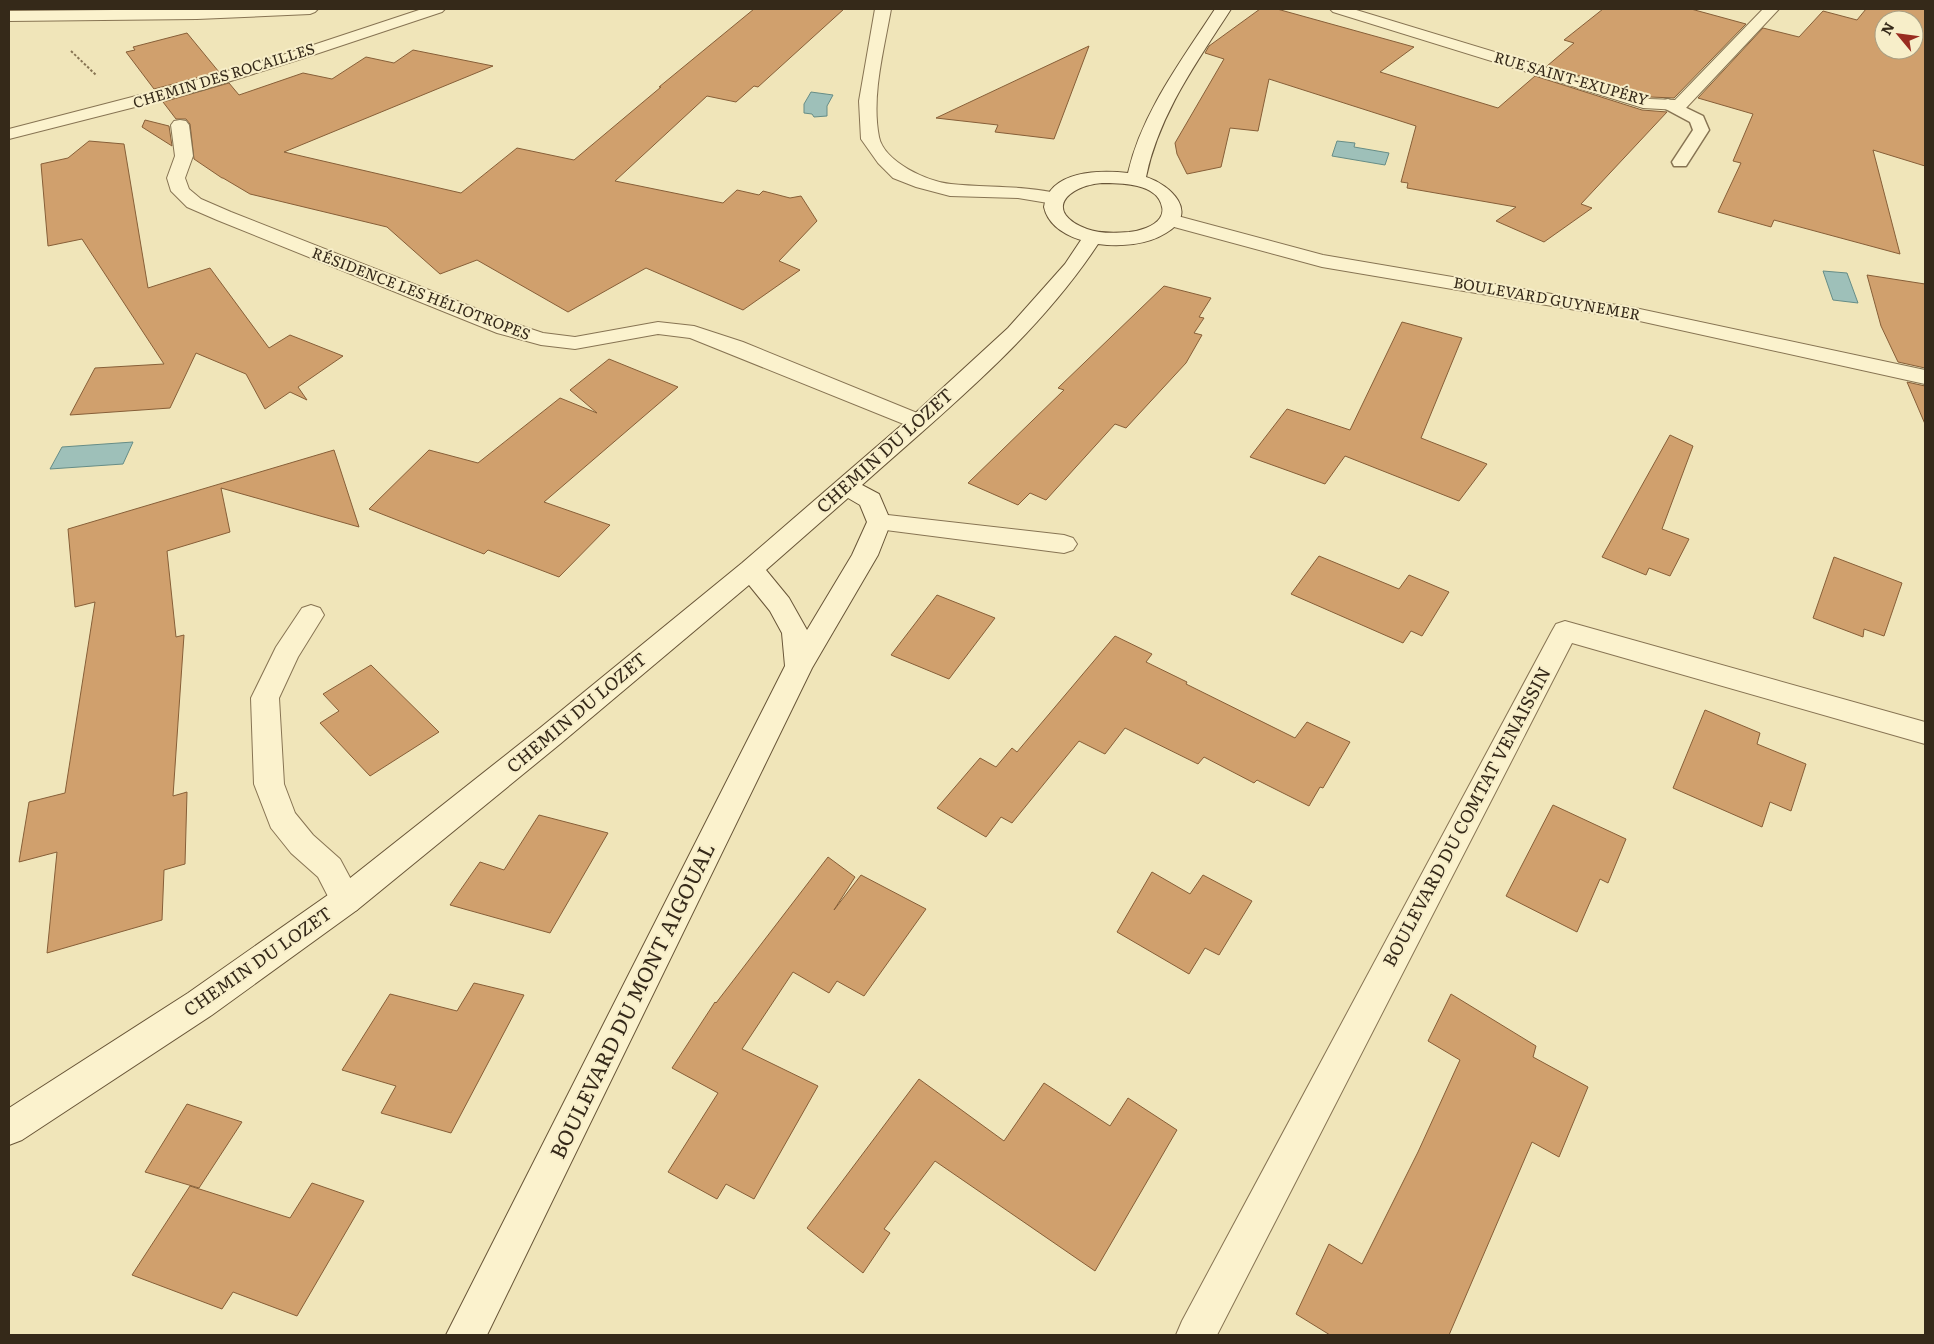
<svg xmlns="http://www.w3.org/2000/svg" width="1934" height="1344" viewBox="0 0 1934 1344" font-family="Literata,serif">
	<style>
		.water { fill: #9ec0b9; stroke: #668d87 }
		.building { fill: #d0a06d; stroke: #875f38; fill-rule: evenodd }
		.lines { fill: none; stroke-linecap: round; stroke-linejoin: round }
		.lane-casing { stroke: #877453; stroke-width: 3 }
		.street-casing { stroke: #877453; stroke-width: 2 }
		.secondary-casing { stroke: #685537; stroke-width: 2 }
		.path { stroke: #877453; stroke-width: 2; stroke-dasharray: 2.5 2; stroke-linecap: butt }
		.lane { fill: #fbf2cd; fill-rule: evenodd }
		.street { fill: #fbf2cd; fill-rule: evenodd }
		.secondary { fill: #fbf2cd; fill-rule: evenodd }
		.labels { text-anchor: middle; stroke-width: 4; stroke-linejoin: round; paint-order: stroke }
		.far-street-label { font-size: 15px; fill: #352919; stroke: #f7eec9 }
		.street-label { font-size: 18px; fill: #352919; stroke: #f7eec9 }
		.near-street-label { font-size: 21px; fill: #352919; stroke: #f7eec9 }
	</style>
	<rect width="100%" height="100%" fill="#f0e5b9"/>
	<g class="water">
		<path d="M 811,92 L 833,95 L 827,106 L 827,116 L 814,117 L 812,114 L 804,113 L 804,104 Z"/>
		<path d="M 1337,141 L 1355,143 L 1354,147 L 1389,153 L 1385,165 L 1332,156 Z"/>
		<path d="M 1823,271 L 1847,273 L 1858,303 L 1833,300 Z"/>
		<path d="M 133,442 L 123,464 L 50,469 L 62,447 Z"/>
	</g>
	<g class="building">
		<path d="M 754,9 L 844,9 L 758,87 L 754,86 L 736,102 L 707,96 L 615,181 L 723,203 L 737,190 L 759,195 L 763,191 L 790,198 L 801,196 L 817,221 L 779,261 L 800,270 L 743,310 L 646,268 L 568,312 L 477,260 L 440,274 L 387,227 L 250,194 L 223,178 L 222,178 L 194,159 L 190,124 L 186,119 L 176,119 L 163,102 L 229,83 L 239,95 L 303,73 L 332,79 L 366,57 L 394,63 L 413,50 L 493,66 L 284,152 L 461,193 L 517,148 L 574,160 L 661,87 L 659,87 Z"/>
		<path d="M 1260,9 L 1277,9 L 1414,47 L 1380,72 L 1498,108 L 1535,76 L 1642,110 L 1667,112 L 1581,204 L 1592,208 L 1544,242 L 1496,221 L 1516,207 L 1407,188 L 1408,183 L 1401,182 L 1416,126 L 1269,79 L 1258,131 L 1230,128 L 1221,167 L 1187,174 L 1177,154 L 1175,143 L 1224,59 L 1205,53 L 1209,46 Z"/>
		<path d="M 1603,9 L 1691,9 L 1746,24 L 1674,98 L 1650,97 L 1547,66 L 1574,43 L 1564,40 Z"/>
		<path d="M 1866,9 L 1925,9 L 1925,166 L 1873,150 L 1900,254 L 1774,220 L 1771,227 L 1718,212 L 1741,163 L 1733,161 L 1753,114 L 1698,98 L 1763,28 L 1799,37 L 1823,11 L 1857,20 ZM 1884,20 L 1914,20 L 1914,50 L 1884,50 Z"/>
		<path d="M 187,33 L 219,72 L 154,89 L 126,52 L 135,50 L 133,47 Z"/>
		<path d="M 1089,46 L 1054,139 L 995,132 L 998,125 L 936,118 Z"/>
		<path d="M 145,120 L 169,126 L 172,146 L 142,127 Z"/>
		<path d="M 89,141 L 124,144 L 148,288 L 210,268 L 269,348 L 290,335 L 343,356 L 298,387 L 307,400 L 290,392 L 265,409 L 246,374 L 196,353 L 170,408 L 70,415 L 95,368 L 164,364 L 82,239 L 48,246 L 41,164 L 68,158 Z"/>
		<path d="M 1867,275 L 1925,284 L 1925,368 L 1898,362 L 1881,326 Z"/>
		<path d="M 1164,286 L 1211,298 L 1199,317 L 1204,318 L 1194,333 L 1202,335 L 1186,363 L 1126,428 L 1115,424 L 1046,500 L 1030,493 L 1018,505 L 968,483 L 1064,390 L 1058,388 Z"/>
		<path d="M 1402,322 L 1462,338 L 1421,438 L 1487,464 L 1459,501 L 1345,456 L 1325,484 L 1250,457 L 1287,409 L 1350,430 Z"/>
		<path d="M 609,359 L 678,387 L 544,502 L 610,525 L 559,577 L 488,550 L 484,554 L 369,509 L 429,450 L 478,463 L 560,398 L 597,413 L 570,390 Z"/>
		<path d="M 1907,382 L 1925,386 L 1925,424 Z"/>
		<path d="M 1670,435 L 1693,446 L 1662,529 L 1689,539 L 1670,576 L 1649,568 L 1646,575 L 1602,557 Z"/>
		<path d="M 334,450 L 359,527 L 221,488 L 230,532 L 167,551 L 176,637 L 184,635 L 173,796 L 187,792 L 185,864 L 164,870 L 162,920 L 47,953 L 57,852 L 19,862 L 29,802 L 65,793 L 95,602 L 75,607 L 68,529 Z"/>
		<path d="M 1319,556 L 1399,589 L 1409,575 L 1449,592 L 1422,636 L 1411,631 L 1403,643 L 1291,594 Z"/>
		<path d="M 1834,557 L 1902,583 L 1884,636 L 1864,629 L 1863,637 L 1813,618 Z"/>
		<path d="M 937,595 L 995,618 L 949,679 L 891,655 Z"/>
		<path d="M 1115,636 L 1152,654 L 1146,662 L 1187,682 L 1186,684 L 1295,738 L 1307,722 L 1350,742 L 1323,788 L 1320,787 L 1309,806 L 1257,780 L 1254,783 L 1204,757 L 1198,764 L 1125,728 L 1105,754 L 1079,741 L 1012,823 L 1001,817 L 986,837 L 937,808 L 980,758 L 996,767 L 1012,748 L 1017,752 Z"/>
		<path d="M 371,665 L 439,732 L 370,776 L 320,723 L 339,711 L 323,694 Z"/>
		<path d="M 1705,710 L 1760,733 L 1757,744 L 1806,764 L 1791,811 L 1770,802 L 1762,827 L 1673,788 Z"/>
		<path d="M 1553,805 L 1626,839 L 1608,883 L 1600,879 L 1577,932 L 1506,896 Z"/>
		<path d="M 539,815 L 608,833 L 550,933 L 450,905 L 480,862 L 504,870 Z"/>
		<path d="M 828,857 L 855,877 L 834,910 L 861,875 L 926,909 L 864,996 L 837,981 L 829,993 L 793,972 L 742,1049 L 818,1086 L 754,1199 L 726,1184 L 717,1199 L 668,1172 L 718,1093 L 672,1068 L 715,1002 L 716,1003 Z"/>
		<path d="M 1152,872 L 1190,894 L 1203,875 L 1252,901 L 1219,955 L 1205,948 L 1189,974 L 1117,932 Z"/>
		<path d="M 474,983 L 524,995 L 451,1133 L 381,1113 L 396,1086 L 342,1070 L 390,994 L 457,1011 Z"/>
		<path d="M 1451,994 L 1536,1046 L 1533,1057 L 1588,1087 L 1559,1157 L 1532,1142 L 1449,1335 L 1330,1335 L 1296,1314 L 1329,1244 L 1362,1264 L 1418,1152 L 1460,1060 L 1428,1041 Z"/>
		<path d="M 919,1079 L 1004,1141 L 1044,1083 L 1110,1126 L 1128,1098 L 1177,1130 L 1095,1271 L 935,1161 L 884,1229 L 890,1233 L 863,1273 L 807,1228 Z"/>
		<path d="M 187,1104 L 242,1122 L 199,1188 L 145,1172 Z"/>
		<path d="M 312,1183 L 364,1201 L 297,1316 L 233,1292 L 222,1309 L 132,1275 L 190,1186 L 290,1218 Z"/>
	</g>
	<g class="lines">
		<g class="lane-casing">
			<path id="lane" d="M 1668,99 L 1703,116 L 1709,130 L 1686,166 L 1674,166 L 1672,162 L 1693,130 L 1690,122 L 1662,107 L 1660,104 L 1662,101 Z"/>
		</g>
		<g class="street-casing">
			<g id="street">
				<path d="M 218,9 L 318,9 L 315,12 L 310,14 L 197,19 L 9,21 L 9,11 Z"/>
				<path d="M 422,9 L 445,9 L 442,12 L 301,59 L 202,90 L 9,139 L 9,129 L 190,82 L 289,53 Z"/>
				<path d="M 875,9 L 891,9 C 884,50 871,96 879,137 C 884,162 928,182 951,184 C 989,188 1023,185 1061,194 L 1063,198 L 1061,202 L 1054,204 L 1018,198 L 950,196 L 916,187 L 893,178 L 878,163 L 861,139 L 859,101 Z"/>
				<path d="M 1330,9 L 1353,9 L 1650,99 L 1675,100 L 1763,9 L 1779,9 L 1685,109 L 1679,110 L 1643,108 L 1333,12 Z"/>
				<path d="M 180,120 L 186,121 L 189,125 L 193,156 L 185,178 L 189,189 L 201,199 L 231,212 L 513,323 L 543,333 L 575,337 L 658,322 L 694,326 L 743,342 L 927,417 L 930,422 L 927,427 L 919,429 L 911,427 L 690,338 L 658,334 L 575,349 L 541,345 L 497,333 L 217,220 L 187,207 L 171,191 L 167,178 L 175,156 L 171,125 L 174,121 Z"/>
				<path d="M 1170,214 L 1323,255 L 1635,308 L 1925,370 L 1925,384 L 1635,320 L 1322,267 L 1163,224 L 1160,220 L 1163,216 Z"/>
				<path d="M 879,514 L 1064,535 L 1073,538 L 1077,544 L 1073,550 L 1064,553 L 870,528 L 867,522 L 870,516 Z"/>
				<path d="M 311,605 L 320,608 L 324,615 L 298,657 L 279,698 L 284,784 L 295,813 L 313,835 L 340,859 L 362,900 L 357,910 L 346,914 L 335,910 L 318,877 L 291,853 L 271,828 L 254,784 L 251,698 L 276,647 L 302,608 Z"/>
				<path d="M 1565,621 L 1925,722 L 1925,744 L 1572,643 L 1217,1335 L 1176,1335 L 1182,1321 L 1552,631 L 1556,624 Z"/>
			</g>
		</g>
		<g class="secondary-casing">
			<path id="secondary" d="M 1215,9 L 1231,9 C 1197,62 1159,114 1146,177 C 1171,185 1200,213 1166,233 C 1147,245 1120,247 1098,244 C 1036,338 946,410 862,485 L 879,494 L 891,522 L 878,555 L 812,668 L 487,1335 L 446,1335 L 785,666 L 782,633 L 770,611 L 749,585 L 560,744 L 357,910 L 212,1015 L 22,1140 L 9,1145 L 9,1108 L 188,993 L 335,890 L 540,728 L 742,563 L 911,417 L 1008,328 L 1065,264 L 1081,240 C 1065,235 1048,225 1044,207 C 1049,170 1100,170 1128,173 C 1142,112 1182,60 1215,9 ZM 1102,183 C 1120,183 1158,183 1162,207 C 1163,210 1162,215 1160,218 C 1154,227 1139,231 1129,232 C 1116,233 1100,234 1087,229 C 1043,212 1066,186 1102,183 ZM 848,498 L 860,505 L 867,522 L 852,555 L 807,630 L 789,598 L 766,570 Z"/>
		</g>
		<path class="path" d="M 71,51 L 97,76"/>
		<use href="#lane" class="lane"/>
		<use href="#street" class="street"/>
		<use href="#secondary" class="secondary"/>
	</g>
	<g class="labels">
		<g class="far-street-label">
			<text transform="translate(224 76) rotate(-17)" y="5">CHEMIN DES ROCAILLES</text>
			<text transform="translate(1571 79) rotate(16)" y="5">RUE SAINT-EXUPÉRY</text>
			<text transform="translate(421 294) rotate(21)" y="5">RÉSIDENCE LES HÉLIOTROPES</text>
			<text transform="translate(1547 299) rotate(10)" y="5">BOULEVARD GUYNEMER</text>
		</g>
		<g class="street-label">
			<text transform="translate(885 451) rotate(-42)" y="6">CHEMIN DU LOZET</text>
			<text transform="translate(577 713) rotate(-40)" y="6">CHEMIN DU LOZET</text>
			<text transform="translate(1467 817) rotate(-62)" y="6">BOULEVARD DU COMTAT VENAISSIN</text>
			<text transform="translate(258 962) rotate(-35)" y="6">CHEMIN DU LOZET</text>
		</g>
		<g class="near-street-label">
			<text transform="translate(633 1001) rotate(-64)" y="7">BOULEVARD DU MONT AIGOUAL</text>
		</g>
	</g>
	<rect width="1934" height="1344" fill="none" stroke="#352919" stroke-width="20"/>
	<g transform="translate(1899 35) rotate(299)"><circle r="24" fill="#f7eec9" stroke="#a99f83"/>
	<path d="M0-4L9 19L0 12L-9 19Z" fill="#992c20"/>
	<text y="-8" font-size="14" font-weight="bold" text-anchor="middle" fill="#352919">N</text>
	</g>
</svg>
